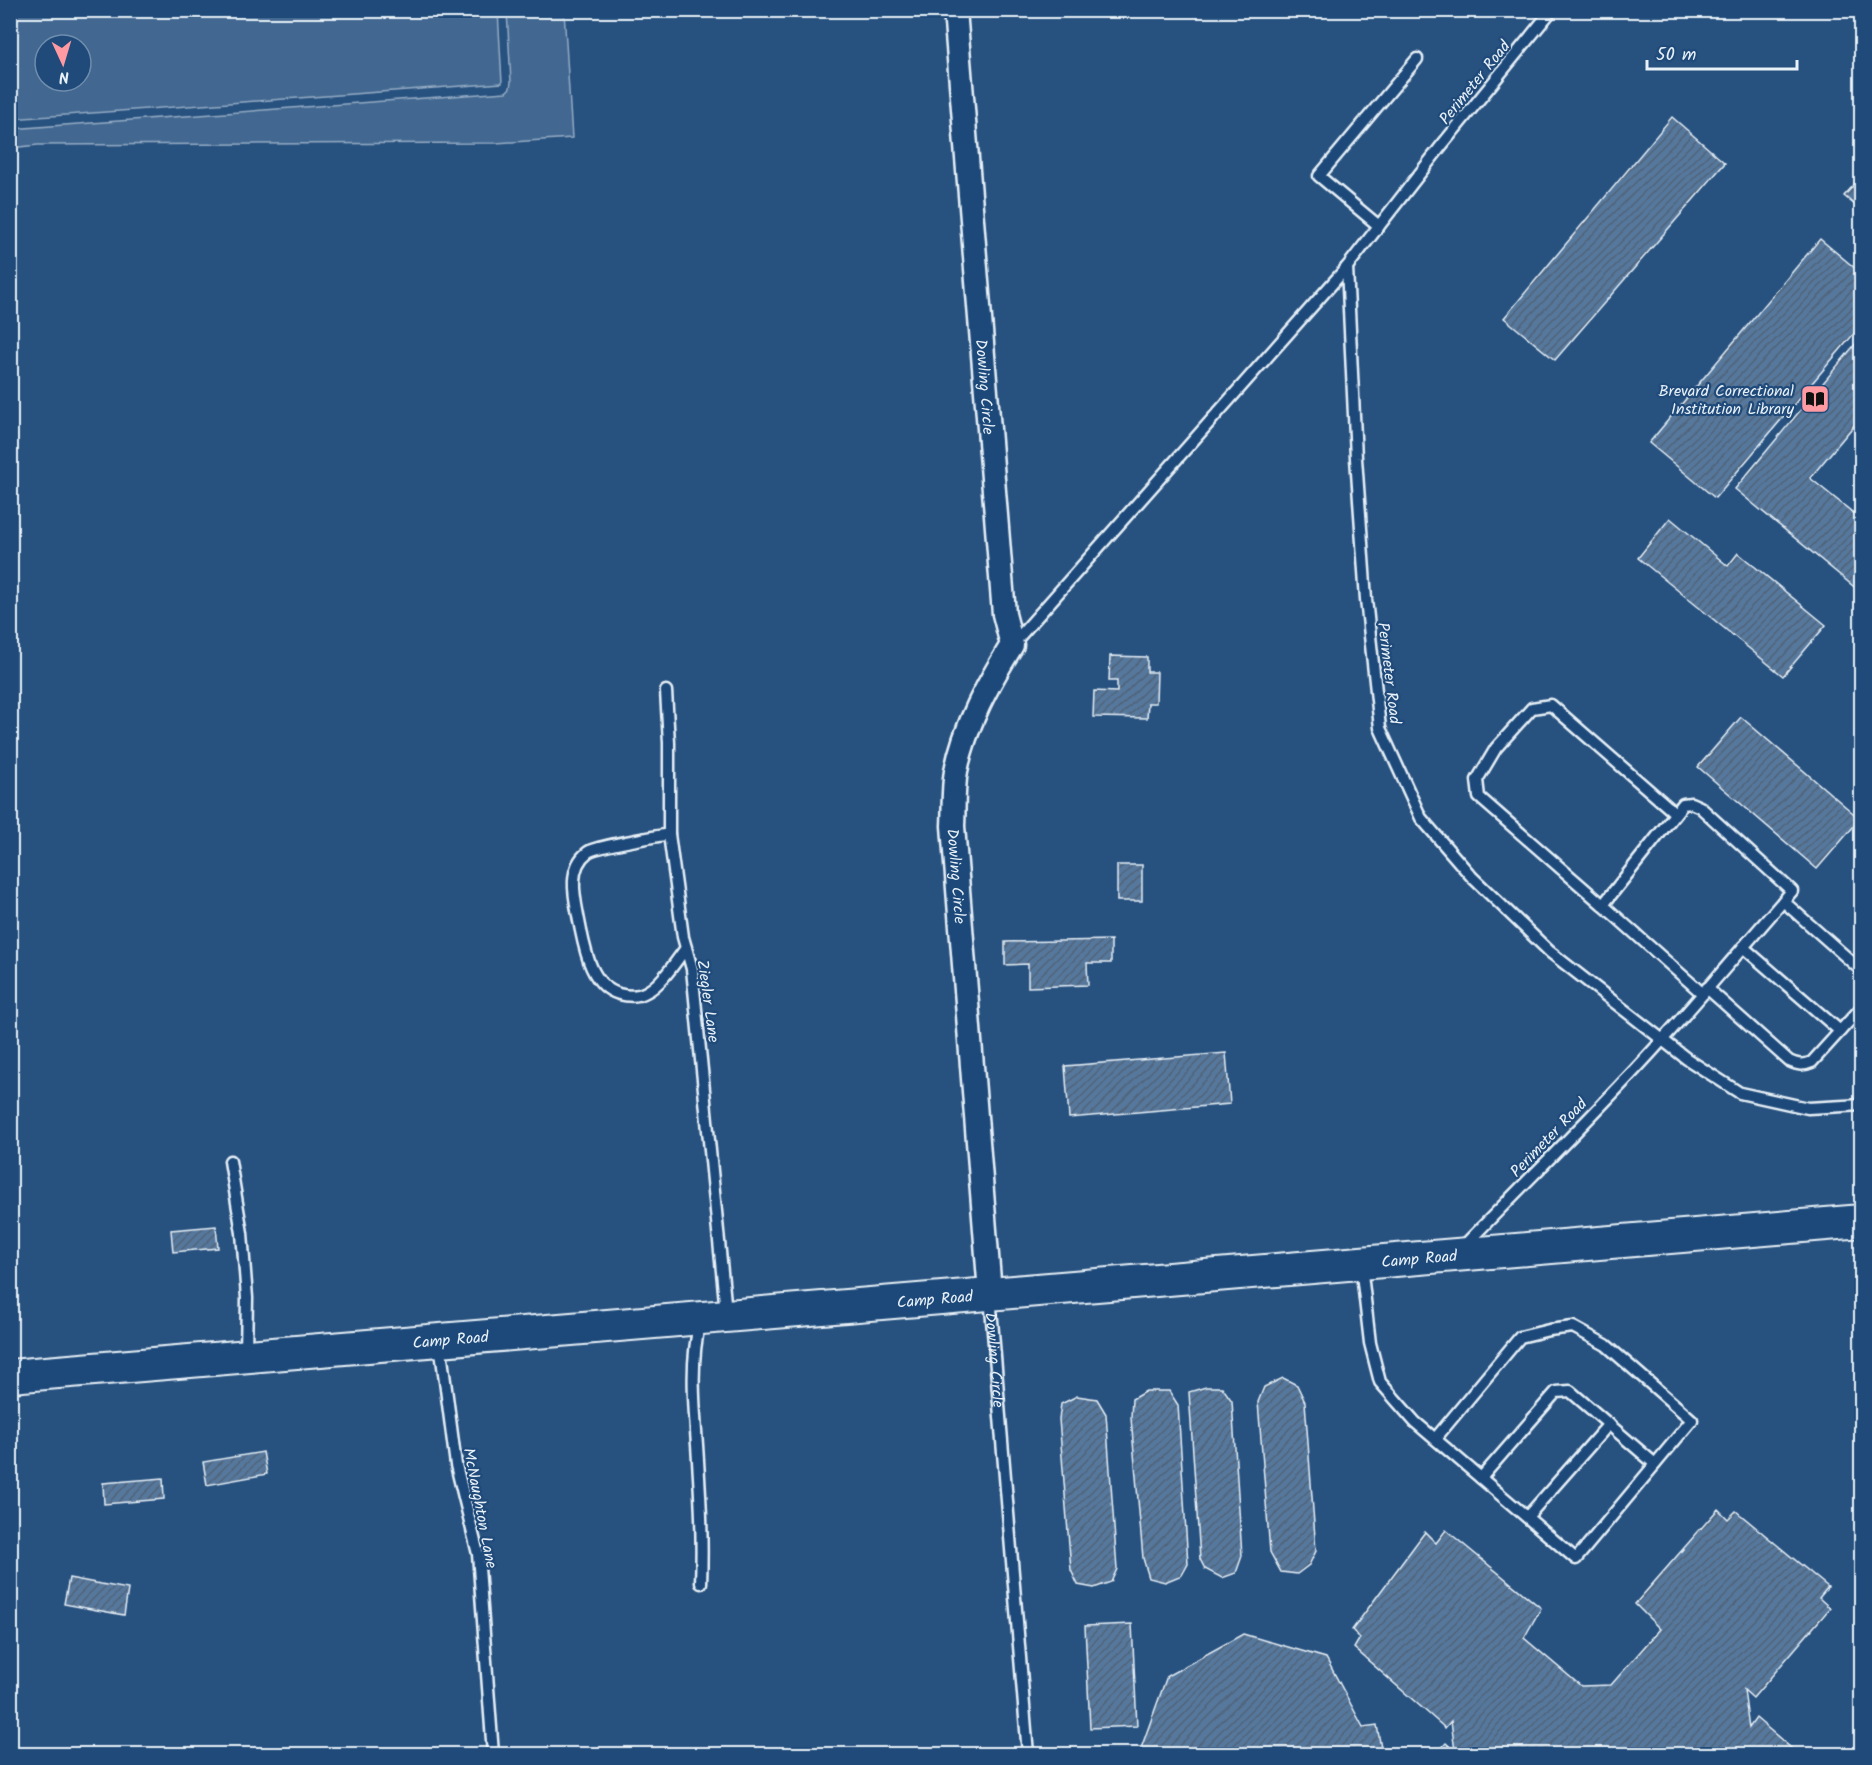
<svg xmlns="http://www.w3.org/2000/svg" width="1872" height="1765" viewBox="0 0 1872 1765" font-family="Kalam,sans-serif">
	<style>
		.green { fill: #436891; stroke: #96acc4; stroke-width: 1.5; fill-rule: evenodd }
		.building { fill: url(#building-hatch); stroke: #e8f1f8; stroke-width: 1.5 }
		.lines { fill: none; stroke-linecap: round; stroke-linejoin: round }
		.lane-casing { stroke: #e8f1f8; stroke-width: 15 }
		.street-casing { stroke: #e8f1f8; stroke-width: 27 }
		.secondary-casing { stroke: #e8f1f8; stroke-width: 36 }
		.lane { stroke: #1f4a7a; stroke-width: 10 }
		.street { stroke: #1f4a7a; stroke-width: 22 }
		.secondary { stroke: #1f4a7a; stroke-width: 32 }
		.labels { text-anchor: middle; stroke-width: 4.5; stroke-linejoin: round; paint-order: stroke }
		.street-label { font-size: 16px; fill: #e8f1f8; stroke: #1f4a7a }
		.poi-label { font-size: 16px; fill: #e8f1f8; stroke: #1f4a7a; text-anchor: end }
	</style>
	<defs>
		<pattern id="building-hatch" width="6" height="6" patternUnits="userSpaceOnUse" patternTransform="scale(1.5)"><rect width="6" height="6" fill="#57789d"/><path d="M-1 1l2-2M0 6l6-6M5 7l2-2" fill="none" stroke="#4f6278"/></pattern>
	</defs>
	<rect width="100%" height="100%" fill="#27517f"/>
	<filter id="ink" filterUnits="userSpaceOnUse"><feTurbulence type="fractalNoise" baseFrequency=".0167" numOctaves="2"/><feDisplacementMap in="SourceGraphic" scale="12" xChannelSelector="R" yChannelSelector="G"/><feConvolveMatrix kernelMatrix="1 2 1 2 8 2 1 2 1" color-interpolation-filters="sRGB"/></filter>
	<g filter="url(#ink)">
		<g class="green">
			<path d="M 11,10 L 498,11 L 502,83 L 11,119 ZM 45,45 L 81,45 L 81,81 L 45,81 Z"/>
			<path d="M 507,11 L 564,11 L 572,138 L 496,143 L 38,145 L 11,148 L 11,129 L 506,92 L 510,88 L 511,82 Z"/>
		</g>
		<g class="building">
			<path d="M 1672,117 L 1725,163 L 1555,360 L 1504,318 Z"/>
			<path d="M 1862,176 L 1862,211 L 1844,196 Z"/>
			<path d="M 1820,239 L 1862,274 L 1862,324 L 1715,498 L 1649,443 Z"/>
			<path d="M 1862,336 L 1862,416 L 1810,478 L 1862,520 L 1862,586 L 1858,590 L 1735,489 Z"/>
			<path d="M 1670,518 L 1728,566 L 1738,553 L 1826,625 L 1783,676 L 1638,558 Z"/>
			<path d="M 1110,656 L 1147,657 L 1147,672 L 1157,672 L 1156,703 L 1148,703 L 1147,718 L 1093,717 L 1094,691 L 1117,692 L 1117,681 L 1109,681 Z"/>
			<path d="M 1741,717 L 1860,819 L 1817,869 L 1698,767 Z"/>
			<rect x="1117" y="865" width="25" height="36"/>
			<path d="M 1111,940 L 1111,963 L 1087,963 L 1088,985 L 1028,987 L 1028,964 L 1005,965 L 1005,942 Z"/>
			<path d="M 1226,1053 L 1230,1104 L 1069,1118 L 1065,1066 Z"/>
			<path d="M 216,1226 L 218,1248 L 173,1252 L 171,1230 Z"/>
			<path d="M 1283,1378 L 1297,1385 L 1305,1402 L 1316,1551 L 1309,1565 L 1297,1574 L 1281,1572 L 1270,1552 L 1258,1402 L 1264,1387 Z"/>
			<path d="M 1206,1387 L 1222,1387 L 1232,1401 L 1242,1556 L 1236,1573 L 1222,1578 L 1205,1569 L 1200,1559 L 1189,1392 Z"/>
			<path d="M 1146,1391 L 1169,1391 L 1178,1405 L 1188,1564 L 1182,1575 L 1165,1582 L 1149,1578 L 1143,1558 L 1131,1418 L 1132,1399 Z"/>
			<path d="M 1077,1396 L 1097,1399 L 1106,1414 L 1117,1569 L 1111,1582 L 1094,1588 L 1078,1585 L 1071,1570 L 1059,1419 L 1061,1404 Z"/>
			<path d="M 263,1452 L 267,1474 L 207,1485 L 203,1462 Z"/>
			<path d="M 163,1478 L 164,1499 L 104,1504 L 103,1483 Z"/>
			<path d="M 1718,1509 L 1728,1519 L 1736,1511 L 1828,1587 L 1819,1598 L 1830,1608 L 1753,1698 L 1744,1690 L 1749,1728 L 1756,1718 L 1798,1754 L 1436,1754 L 1446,1743 L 1455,1751 L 1451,1721 L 1445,1728 L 1354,1648 L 1360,1638 L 1352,1630 L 1425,1532 L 1436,1543 L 1446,1530 L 1541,1608 L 1524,1638 L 1581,1686 L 1611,1685 L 1660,1629 L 1635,1604 Z"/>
			<path d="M 69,1578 L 128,1589 L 124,1615 L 64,1604 Z"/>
			<path d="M 1132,1624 L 1137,1726 L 1090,1728 L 1085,1626 Z"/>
			<path d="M 1243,1634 L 1326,1658 L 1363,1727 L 1377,1725 L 1382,1754 L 1139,1754 L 1167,1676 Z"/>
		</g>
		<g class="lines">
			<g class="lane-casing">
				<g id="lane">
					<path d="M 1379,226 L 1319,176 L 1417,59"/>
					<path d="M 1347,267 L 1356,458 L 1366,599 L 1380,728 L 1421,818 L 1472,877 L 1550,952 L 1687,1059 L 1740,1093 L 1808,1108 L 1862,1105"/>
					<path d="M 1012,645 L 1347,267 L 1442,145 L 1552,10"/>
					<path d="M 666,691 L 669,743 L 669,834 L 683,937 L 692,969 L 726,1312"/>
					<path d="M 669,834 C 655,837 596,846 588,852 C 565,869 576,903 580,926 C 585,950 591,986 619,994 C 627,996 638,997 646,992 C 661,985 676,961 686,948"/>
					<path d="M 1783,901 L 1862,971"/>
					<path d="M 1603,905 L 1479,797 L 1477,780 L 1496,748 L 1532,708 L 1551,705 L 1675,813"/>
					<path d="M 1743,947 L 1840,1031"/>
					<path d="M 1707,988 L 1789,1061 C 1798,1065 1803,1066 1812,1062 L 1862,1007"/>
					<path d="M 230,1161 L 242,1233 L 247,1298 L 246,1353"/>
					<path d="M 1462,1248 C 1529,1178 1600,1110 1664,1038 C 1707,990 1749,940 1792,891 L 1700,807 L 1691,803 L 1683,804 L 1603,905 L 1703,994"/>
					<path d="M 1361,1265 L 1370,1343 L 1380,1382 L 1415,1422 L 1576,1559 L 1692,1420 L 1606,1345 L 1573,1327 L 1549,1330 L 1520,1337 L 1435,1439"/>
					<path id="s1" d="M 990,1296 L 1028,1754"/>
					<path d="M 700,1321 C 690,1361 694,1404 697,1445 C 700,1491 703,1536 701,1583"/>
					<path d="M 440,1343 L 456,1465 L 478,1554 L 493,1754"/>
					<path d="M 1481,1478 L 1556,1392 L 1570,1391 L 1655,1464"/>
					<path d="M 1527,1517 L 1609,1424"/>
				</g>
			</g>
			<g class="street-casing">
				<g id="street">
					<path id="s2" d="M 955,10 L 1004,614 L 1012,645 C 988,684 965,725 956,771 C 953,788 954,808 953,826 L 990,1293"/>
				</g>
			</g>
			<g class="secondary-casing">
				<g id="secondary">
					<path id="s3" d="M 10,1376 L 1862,1221"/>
				</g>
			</g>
			<use href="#lane" class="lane"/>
			<use href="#street" class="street"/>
			<use href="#secondary" class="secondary"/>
		</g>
	</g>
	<defs>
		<g id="library-square" transform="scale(1.5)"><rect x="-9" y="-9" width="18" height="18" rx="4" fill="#ff9aa2" stroke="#1f4a7a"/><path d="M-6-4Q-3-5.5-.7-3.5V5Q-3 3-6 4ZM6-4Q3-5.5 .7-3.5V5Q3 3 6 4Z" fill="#111"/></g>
	</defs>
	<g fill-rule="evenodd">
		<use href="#library-square" x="1815" y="399"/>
	</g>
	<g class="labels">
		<g class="street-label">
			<text transform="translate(1474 82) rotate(-51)" y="6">Perimeter Road</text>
			<text dy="6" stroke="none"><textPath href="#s2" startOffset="378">Dowling Circle</textPath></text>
			<text transform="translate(1390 673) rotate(83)" y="6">Perimeter Road</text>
			<text dy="6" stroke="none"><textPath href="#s2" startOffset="882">Dowling Circle</textPath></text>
			<text transform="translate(709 1001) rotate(82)" y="6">Ziegler Lane</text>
			<text transform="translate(1548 1137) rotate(-46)" y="6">Perimeter Road</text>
			<text dy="6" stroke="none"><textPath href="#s3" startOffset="1414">Camp Road</textPath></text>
			<text dy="6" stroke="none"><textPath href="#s3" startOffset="928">Camp Road</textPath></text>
			<text dy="6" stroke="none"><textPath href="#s3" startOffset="442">Camp Road</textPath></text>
			<text dy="6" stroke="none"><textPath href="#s1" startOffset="64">Dowling Circle</textPath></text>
			<text transform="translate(481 1508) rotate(79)" y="6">McNaughton Lane</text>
		</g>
		<g class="poi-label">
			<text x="1794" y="396">Brevard Correctional<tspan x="1794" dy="18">Institution Library</tspan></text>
		</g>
	</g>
	<rect width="1872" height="1765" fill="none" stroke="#1f4a7a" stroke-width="36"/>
	<rect x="18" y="18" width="1836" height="1729" fill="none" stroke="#e8f1f8" stroke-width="2" filter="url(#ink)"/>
	<g transform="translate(63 63) rotate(176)"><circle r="28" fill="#1f4a7a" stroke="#6f8dac" stroke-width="1.5"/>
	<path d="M0-4.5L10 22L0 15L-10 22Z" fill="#ff9aa2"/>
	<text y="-9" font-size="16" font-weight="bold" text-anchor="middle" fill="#e8f1f8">N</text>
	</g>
	<path d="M1647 60v9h150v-9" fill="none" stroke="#e8f1f8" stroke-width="3"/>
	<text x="1656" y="60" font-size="18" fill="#e8f1f8" stroke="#1f4a7a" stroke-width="4.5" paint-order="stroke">50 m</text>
</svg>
